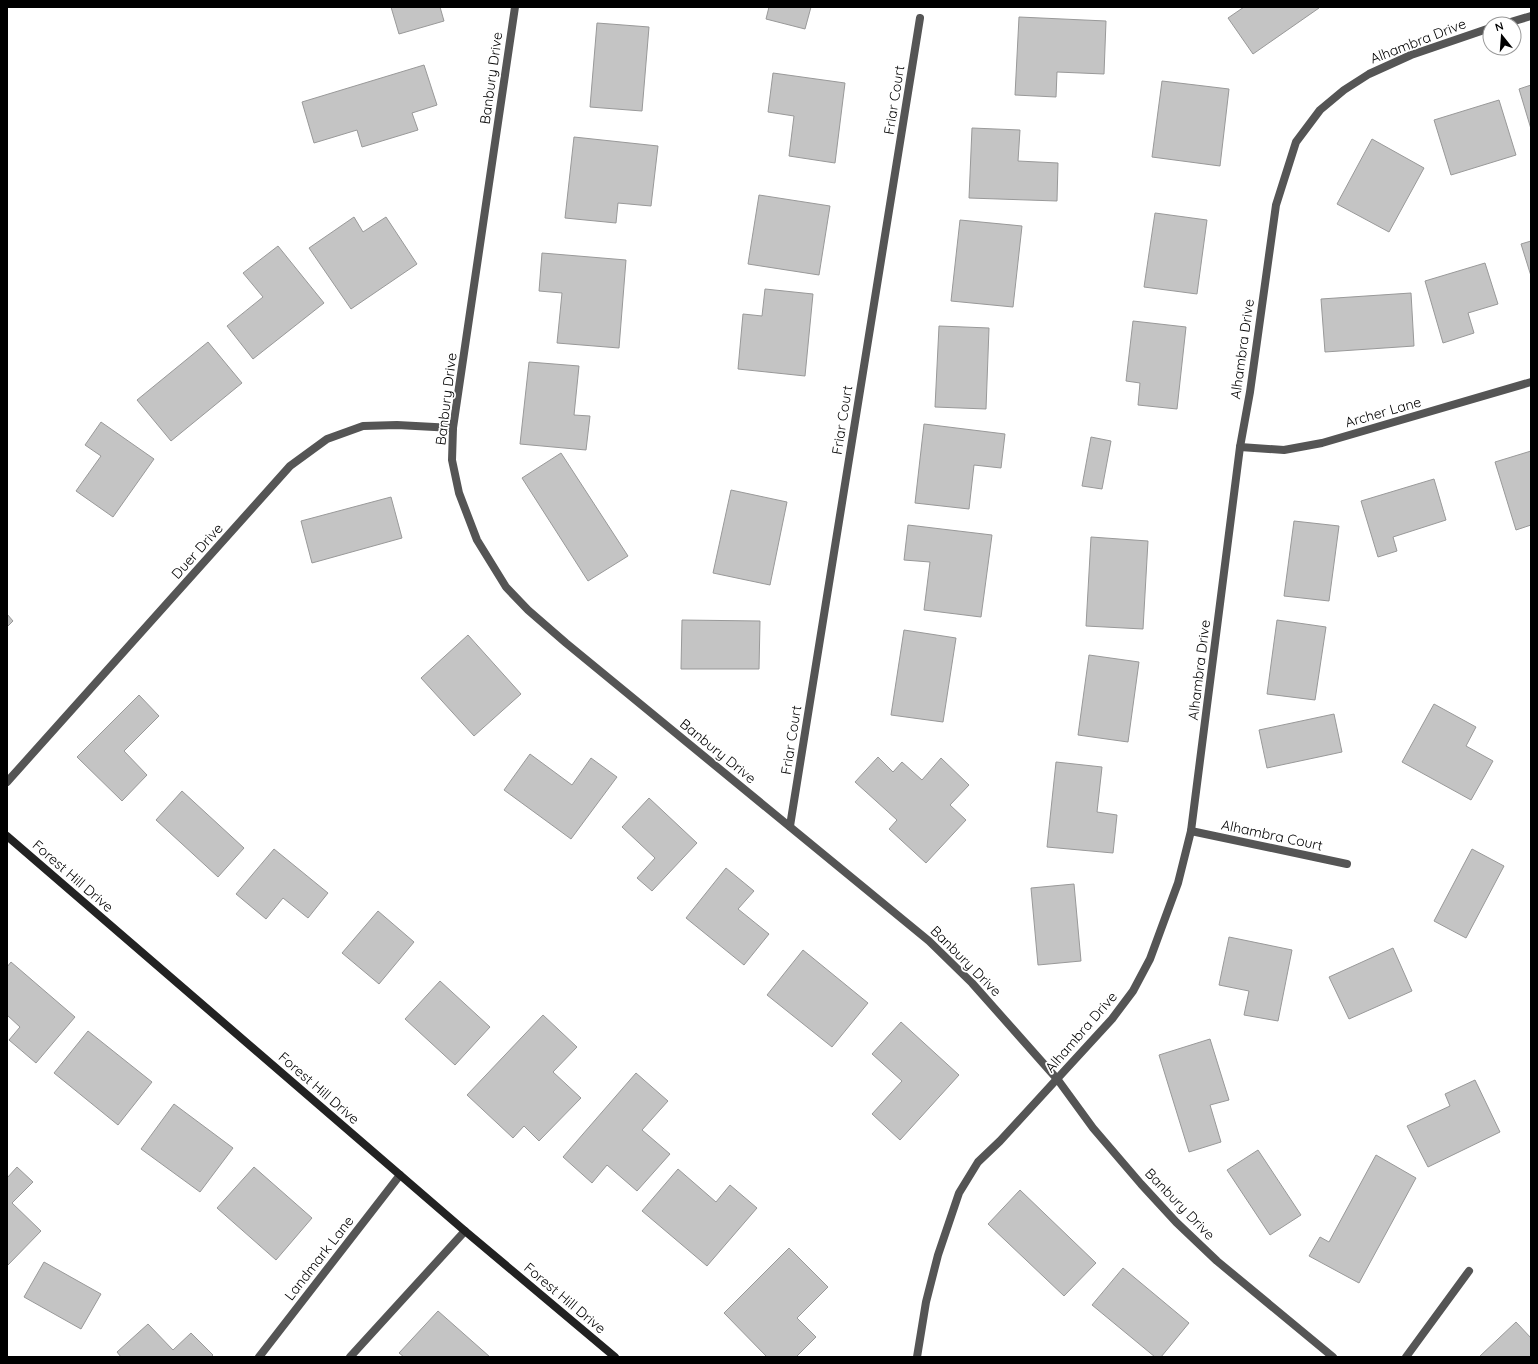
<svg xmlns="http://www.w3.org/2000/svg" width="1538" height="1364" viewBox="0 0 1538 1364" font-family="Quicksand,sans-serif">
	<style>
		.building { fill: #c4c4c4; stroke: #999 }
		.lines { fill: none; stroke-linecap: round; stroke-linejoin: round }
		.street { stroke: #555; stroke-width: 8 }
		.secondary { stroke: #222; stroke-width: 8 }
		.labels { text-anchor: middle; stroke-width: 3.5; stroke-linejoin: round; paint-order: stroke }
		.street-label { font-size: 14px; fill: #000; stroke: #fff }
	</style>
	<rect width="100%" height="100%" fill="#fff"/>
	<g class="building">
		<path d="M 391,7 L 440,7 L 444,21 L 399,34 Z"/>
		<path d="M 769,7 L 811,7 L 805,29 L 766,19 Z"/>
		<path d="M 1244,7 L 1319,7 L 1319,8 L 1253,54 L 1228,18 Z"/>
		<path d="M 1019,17 L 1106,21 L 1104,74 L 1057,72 L 1056,97 L 1015,95 Z"/>
		<path d="M 597,23 L 649,27 L 642,111 L 590,107 Z"/>
		<path d="M 424,65 L 437,105 L 412,113 L 418,130 L 362,147 L 357,130 L 314,143 L 302,102 Z"/>
		<path d="M 773,73 L 845,83 L 835,163 L 789,156 L 794,116 L 768,112 Z"/>
		<path d="M 1162,81 L 1229,89 L 1220,166 L 1152,157 Z"/>
		<path d="M 1531,85 L 1531,129 L 1519,89 Z"/>
		<path d="M 1499,100 L 1516,155 L 1451,175 L 1434,120 Z"/>
		<path d="M 972,128 L 1020,130 L 1018,161 L 1058,163 L 1057,201 L 969,198 Z"/>
		<path d="M 574,137 L 658,146 L 651,206 L 618,203 L 616,223 L 565,218 Z"/>
		<path d="M 1372,139 L 1424,168 L 1389,232 L 1337,204 Z"/>
		<path d="M 759,195 L 830,206 L 819,275 L 748,264 Z"/>
		<path d="M 1155,213 L 1207,220 L 1197,294 L 1144,287 Z"/>
		<path d="M 354,217 L 363,232 L 386,217 L 417,264 L 351,309 L 309,248 Z"/>
		<path d="M 960,220 L 1022,226 L 1013,307 L 951,301 Z"/>
		<path d="M 1531,241 L 1531,276 L 1521,244 Z"/>
		<path d="M 278,246 L 324,303 L 253,359 L 227,326 L 263,297 L 243,273 Z"/>
		<path d="M 542,253 L 626,260 L 619,348 L 557,343 L 562,293 L 539,291 Z"/>
		<path d="M 1485,263 L 1498,304 L 1468,313 L 1474,333 L 1443,343 L 1425,281 Z"/>
		<path d="M 765,289 L 813,294 L 805,376 L 738,369 L 743,314 L 762,316 Z"/>
		<path d="M 1411,293 L 1414,346 L 1325,352 L 1321,299 Z"/>
		<path d="M 1133,321 L 1186,327 L 1177,409 L 1138,405 L 1140,383 L 1126,381 Z"/>
		<path d="M 939,326 L 989,328 L 986,409 L 935,407 Z"/>
		<path d="M 208,342 L 242,383 L 171,441 L 137,400 Z"/>
		<path d="M 529,362 L 579,366 L 574,415 L 590,416 L 586,450 L 520,444 Z"/>
		<path d="M 101,422 L 154,459 L 113,517 L 76,491 L 101,456 L 85,445 Z"/>
		<path d="M 924,424 L 1005,434 L 1001,468 L 974,465 L 969,509 L 915,503 Z"/>
		<path d="M 1091,437 L 1111,441 L 1102,489 L 1082,486 Z"/>
		<path d="M 1531,451 L 1531,525 L 1516,530 L 1495,462 Z"/>
		<path d="M 561,453 L 628,556 L 588,581 L 522,478 Z"/>
		<path d="M 1434,479 L 1446,520 L 1393,537 L 1397,551 L 1378,557 L 1361,501 Z"/>
		<path d="M 731,490 L 787,502 L 770,585 L 713,573 Z"/>
		<path d="M 391,497 L 402,538 L 312,563 L 301,521 Z"/>
		<path d="M 1294,521 L 1339,526 L 1329,601 L 1284,596 Z"/>
		<path d="M 908,525 L 992,535 L 981,617 L 924,610 L 930,562 L 904,560 Z"/>
		<path d="M 1091,537 L 1148,541 L 1143,629 L 1086,626 Z"/>
		<path d="M 7,614 L 13,621 L 7,627 Z"/>
		<path d="M 682,620 L 760,621 L 759,669 L 681,669 Z"/>
		<path d="M 1277,620 L 1326,627 L 1315,700 L 1267,694 Z"/>
		<path d="M 904,630 L 956,638 L 943,722 L 891,715 Z"/>
		<path d="M 468,635 L 521,694 L 474,736 L 421,678 Z"/>
		<path d="M 1089,655 L 1139,662 L 1128,742 L 1078,735 Z"/>
		<path d="M 139,695 L 159,716 L 124,751 L 147,775 L 122,801 L 77,757 Z"/>
		<path d="M 1434,704 L 1476,727 L 1466,746 L 1493,761 L 1471,800 L 1402,762 Z"/>
		<path d="M 1334,714 L 1342,752 L 1267,768 L 1259,730 Z"/>
		<path d="M 530,754 L 572,785 L 591,758 L 617,777 L 571,839 L 504,790 Z"/>
		<path d="M 878,757 L 893,772 L 902,762 L 922,780 L 941,758 L 969,785 L 950,805 L 966,820 L 926,863 L 889,829 L 897,820 L 855,782 Z"/>
		<path d="M 1056,762 L 1102,767 L 1097,812 L 1117,815 L 1113,853 L 1047,847 Z"/>
		<path d="M 182,791 L 244,848 L 218,877 L 156,820 Z"/>
		<path d="M 649,798 L 697,843 L 652,891 L 637,878 L 655,858 L 622,827 Z"/>
		<path d="M 274,849 L 328,893 L 308,918 L 283,898 L 266,919 L 236,894 Z"/>
		<path d="M 1472,849 L 1504,866 L 1466,938 L 1434,921 Z"/>
		<path d="M 726,868 L 754,891 L 738,909 L 769,934 L 744,965 L 686,918 Z"/>
		<path d="M 1074,884 L 1081,961 L 1038,965 L 1031,888 Z"/>
		<path d="M 378,911 L 414,942 L 379,984 L 342,953 Z"/>
		<path d="M 1229,937 L 1292,950 L 1278,1021 L 1244,1015 L 1249,991 L 1219,985 Z"/>
		<path d="M 1393,948 L 1412,991 L 1349,1019 L 1329,977 Z"/>
		<path d="M 803,950 L 868,1003 L 832,1047 L 767,995 Z"/>
		<path d="M 11,962 L 75,1017 L 36,1063 L 9,1040 L 20,1027 L 7,1015 L 7,967 Z"/>
		<path d="M 440,981 L 490,1027 L 455,1065 L 405,1019 Z"/>
		<path d="M 543,1015 L 577,1047 L 553,1072 L 581,1098 L 539,1141 L 524,1126 L 513,1138 L 467,1095 Z"/>
		<path d="M 901,1022 L 959,1075 L 900,1140 L 872,1114 L 902,1081 L 872,1054 Z"/>
		<path d="M 88,1031 L 152,1082 L 118,1125 L 54,1073 Z"/>
		<path d="M 1210,1039 L 1229,1100 L 1210,1105 L 1221,1142 L 1189,1152 L 1159,1055 Z"/>
		<path d="M 636,1073 L 668,1101 L 642,1130 L 670,1154 L 637,1191 L 607,1165 L 592,1183 L 563,1157 Z"/>
		<path d="M 1475,1080 L 1500,1132 L 1428,1167 L 1407,1126 L 1450,1106 L 1445,1094 Z"/>
		<path d="M 174,1104 L 233,1148 L 200,1192 L 141,1149 Z"/>
		<path d="M 1258,1150 L 1301,1215 L 1270,1235 L 1227,1170 Z"/>
		<path d="M 1376,1155 L 1416,1178 L 1359,1283 L 1309,1256 L 1320,1237 L 1329,1242 Z"/>
		<path d="M 17,1167 L 33,1182 L 12,1203 L 41,1231 L 7,1266 L 7,1178 Z"/>
		<path d="M 254,1167 L 312,1218 L 276,1260 L 217,1208 Z"/>
		<path d="M 678,1169 L 716,1202 L 730,1185 L 757,1208 L 707,1266 L 642,1211 Z"/>
		<path d="M 1020,1190 L 1096,1263 L 1064,1296 L 988,1224 Z"/>
		<path d="M 789,1248 L 828,1287 L 797,1318 L 816,1337 L 796,1357 L 767,1357 L 724,1313 Z"/>
		<path d="M 44,1262 L 101,1294 L 81,1329 L 24,1297 Z"/>
		<path d="M 1123,1268 L 1189,1323 L 1161,1357 L 1155,1357 L 1092,1305 Z"/>
		<path d="M 438,1311 L 490,1357 L 404,1357 L 399,1353 Z"/>
		<path d="M 1516,1322 L 1531,1338 L 1531,1357 L 1479,1357 Z"/>
		<path d="M 148,1324 L 173,1350 L 191,1333 L 213,1355 L 211,1357 L 121,1357 L 117,1352 Z"/>
	</g>
	<g class="lines">
		<g class="street">
			<path d="M 515,7 L 453,428 L 452,460 L 459,493 L 477,540 L 506,587 L 528,610 L 566,643 L 929,941 L 972,983 L 1058,1080 L 1093,1128 L 1141,1184 L 1176,1222 L 1217,1261 L 1333,1357"/>
			<path d="M 1504,24 L 1531,16"/>
			<path d="M 1240,447 L 1284,450 L 1322,443 L 1531,382"/>
			<path d="M 7,782 L 290,466 L 327,439 L 363,426 L 397,425 L 453,428"/>
			<path d="M 790,826 L 920,18"/>
			<path d="M 1191,831 L 1347,864"/>
			<path d="M 259,1357 L 400,1175"/>
			<path d="M 350,1357 L 465,1231"/>
			<path d="M 917,1357 L 926,1302 L 938,1255 L 959,1193 L 978,1162 L 1000,1141 L 1112,1019 L 1133,991 L 1150,959 L 1178,883 L 1191,831 L 1240,447 L 1250,392 L 1276,205 L 1296,142 L 1320,110 L 1344,90 L 1369,74 L 1411,55 L 1490,28"/>
			<path d="M 1406,1357 L 1469,1271"/>
		</g>
		<path class="secondary" d="M 7,836 L 465,1231 L 615,1357"/>
	</g>
	<g class="labels">
		<g class="street-label">
			<text transform="translate(1418 41) rotate(-21)" y="5">Alhambra Drive</text>
			<text transform="translate(491 78) rotate(-82)" y="5">Banbury Drive</text>
			<text transform="translate(894 100) rotate(-81)" y="5">Friar Court</text>
			<text transform="translate(1242 349) rotate(-82)" y="5">Alhambra Drive</text>
			<text transform="translate(446 399) rotate(-83)" y="5">Banbury Drive</text>
			<text transform="translate(1383 412) rotate(-16)" y="5">Archer Lane</text>
			<text transform="translate(842 420) rotate(-81)" y="5">Friar Court</text>
			<text transform="translate(197 551) rotate(-48)" y="5">Duer Drive</text>
			<text transform="translate(1199 670) rotate(-83)" y="5">Alhambra Drive</text>
			<text transform="translate(791 740) rotate(-81)" y="5">Friar Court</text>
			<text transform="translate(718 751) rotate(39)" y="5">Banbury Drive</text>
			<text transform="translate(1272 835) rotate(12)" y="5">Alhambra Court</text>
			<text transform="translate(73 876) rotate(41)" y="5">Forest Hill Drive</text>
			<text transform="translate(966 961) rotate(45)" y="5">Banbury Drive</text>
			<text transform="translate(1081 1032) rotate(-49)" y="5">Alhambra Drive</text>
			<text transform="translate(319 1088) rotate(41)" y="5">Forest Hill Drive</text>
			<text transform="translate(1180 1204) rotate(46)" y="5">Banbury Drive</text>
			<text transform="translate(319 1258) rotate(-52)" y="5">Landmark Lane</text>
			<text transform="translate(565 1298) rotate(40)" y="5">Forest Hill Drive</text>
		</g>
	</g>
	<rect width="1538" height="1364" fill="none" stroke="#000000" stroke-width="16"/>
	<g transform="translate(1502 36) rotate(343)"><circle r="19" fill="#ffffff" stroke="#999999"/>
	<path d="M0-3L7 15L0 10L-7 15Z" fill="#000000"/>
	<text y="-6" font-size="11" font-weight="bold" text-anchor="middle" fill="#000000">N</text>
	</g>
</svg>
